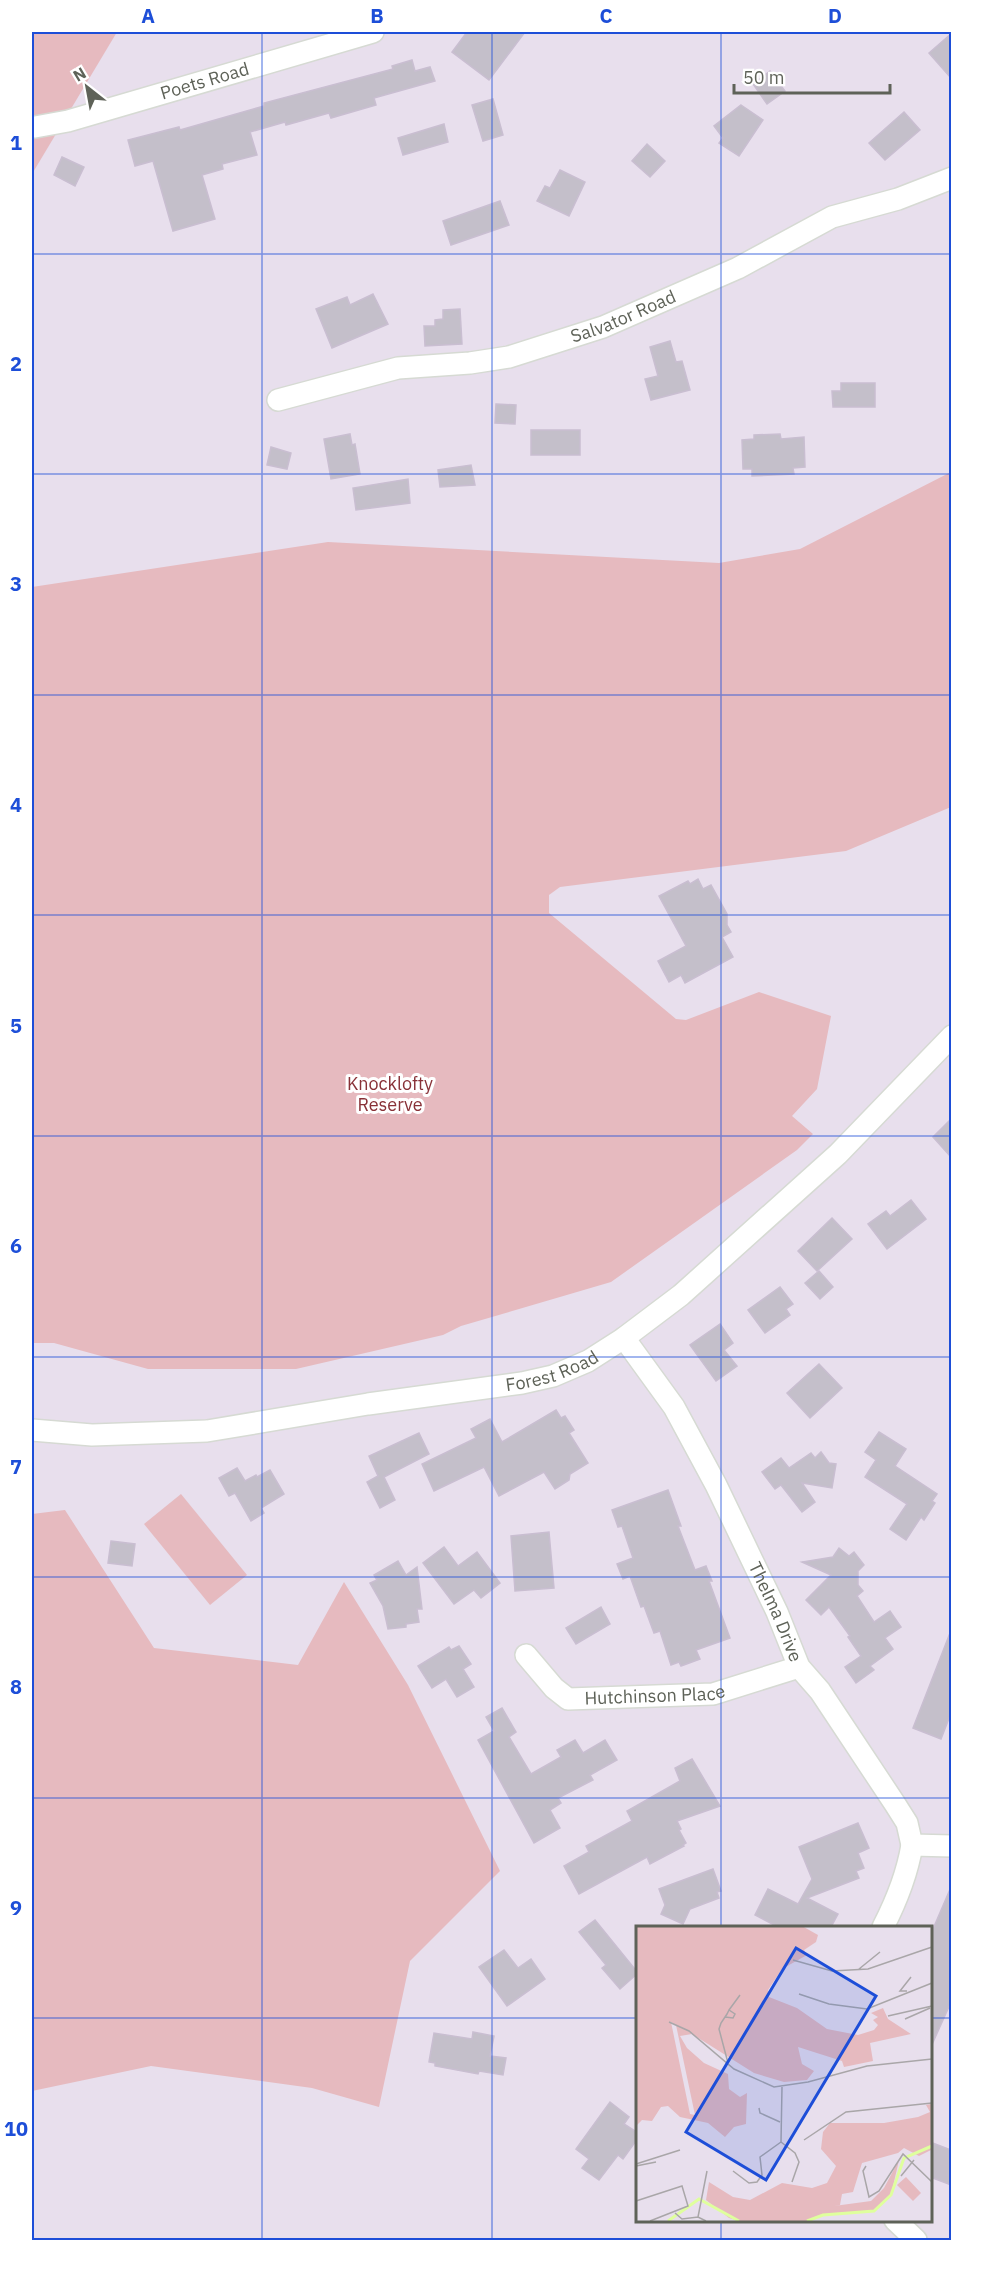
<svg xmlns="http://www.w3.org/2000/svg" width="983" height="2272" viewBox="0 0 983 2272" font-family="'IBM Plex Sans',sans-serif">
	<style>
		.green { fill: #e6babf }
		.building { fill: #c4bfca; stroke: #c9bed1; stroke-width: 1.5 }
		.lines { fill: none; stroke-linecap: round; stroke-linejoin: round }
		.minor-casing { stroke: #d6dad3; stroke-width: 24 }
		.minor { stroke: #fff; stroke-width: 21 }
		.grid { fill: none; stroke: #1d4ed8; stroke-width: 1.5; stroke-opacity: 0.55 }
		.labels { text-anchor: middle; stroke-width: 6; stroke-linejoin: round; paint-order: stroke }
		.street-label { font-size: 18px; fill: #5e6258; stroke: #fff }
		.park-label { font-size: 18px; fill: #883137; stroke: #fff }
		.inset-river { fill: none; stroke: #dfff9d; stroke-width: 3 }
		.inset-road { fill: none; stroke: #a9a6a8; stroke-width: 1.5 }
		.view { fill: #1d4ed8; fill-opacity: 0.15; stroke: #1d4ed8; stroke-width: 3 }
		.inset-edge { fill: none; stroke: #5e6258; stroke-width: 3 }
		.neatline { fill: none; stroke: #1d4ed8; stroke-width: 2 }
		.grid-label { font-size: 20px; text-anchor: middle; font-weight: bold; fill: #1d4ed8 }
	</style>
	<rect width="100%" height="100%" fill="#e8dfed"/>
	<g class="green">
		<path d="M 32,32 L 117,32 L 32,174 Z"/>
		<path d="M 951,472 L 951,807 L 846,851 L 560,887 L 549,895 L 549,913 L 676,1019 L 686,1020 L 759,992 L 831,1016 L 817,1089 L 792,1116 L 813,1134 L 797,1150 L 611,1282 L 461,1326 L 443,1335 L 296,1369 L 148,1369 L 54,1343 L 32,1343 L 32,587 L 328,542 L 719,563 L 800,549 Z"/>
		<path d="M 181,1494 L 247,1575 L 210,1605 L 144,1524 Z"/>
		<path d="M 65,1510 L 154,1648 L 298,1665 L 344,1582 L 408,1685 L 500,1871 L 410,1961 L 379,2107 L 312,2088 L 151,2066 L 32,2091 L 32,1514 Z"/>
	</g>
	<g class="building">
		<path d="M 467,32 L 525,32 L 489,80 L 452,52 Z"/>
		<path d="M 951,34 L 951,78 L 929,53 Z"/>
		<path d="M 412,60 L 415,71 L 430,67 L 435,81 L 374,98 L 376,105 L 331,118 L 329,113 L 286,125 L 285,122 L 250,132 L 257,155 L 222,164 L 223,169 L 202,175 L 215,219 L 173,231 L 153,161 L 135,166 L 128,140 L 179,127 L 180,130 L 264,106 L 264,103 L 393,69 L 392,66 Z"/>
		<path d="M 770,71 L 785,91 L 767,104 L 753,84 Z"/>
		<path d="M 493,99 L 503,135 L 483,141 L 472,105 Z"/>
		<path d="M 741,105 L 763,120 L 739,156 L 719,143 L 723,138 L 714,126 Z"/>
		<path d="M 904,112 L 920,130 L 885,160 L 869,143 Z"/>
		<path d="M 444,124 L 448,142 L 403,155 L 398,138 Z"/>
		<path d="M 647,144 L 665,161 L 650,177 L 632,161 Z"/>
		<path d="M 62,157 L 84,167 L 75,186 L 54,175 Z"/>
		<path d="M 560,170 L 585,182 L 569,216 L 537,201 L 545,186 L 550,188 Z"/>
		<path d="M 500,201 L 509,225 L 451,245 L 443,221 Z"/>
		<path d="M 373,294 L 388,324 L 332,348 L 316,309 L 347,297 L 350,305 Z"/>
		<path d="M 460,309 L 462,344 L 425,346 L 424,326 L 435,326 L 435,320 L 443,319 L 443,310 Z"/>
		<path d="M 670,341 L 676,362 L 682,361 L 690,390 L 651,400 L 645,379 L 658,376 L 650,347 Z"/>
		<path d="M 841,383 L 875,383 L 875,407 L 833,407 L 832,391 L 841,391 Z"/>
		<path d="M 496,404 L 516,405 L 515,424 L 495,423 Z"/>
		<rect x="531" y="430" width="49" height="25"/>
		<path d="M 350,434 L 352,445 L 355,444 L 360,474 L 331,479 L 324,439 Z"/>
		<path d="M 780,434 L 781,439 L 804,437 L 805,467 L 793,468 L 794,474 L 752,476 L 752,469 L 743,469 L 742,440 L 754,439 L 754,435 Z"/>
		<path d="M 271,447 L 291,453 L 287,469 L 267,465 Z"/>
		<path d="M 471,465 L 475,485 L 440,487 L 438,470 Z"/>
		<path d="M 408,479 L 410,503 L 356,510 L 353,488 Z"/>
		<path d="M 698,879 L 703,889 L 711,885 L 727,914 L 727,925 L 731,932 L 722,937 L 733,957 L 685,983 L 681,975 L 669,982 L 658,961 L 686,946 L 659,896 L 688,881 L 690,884 Z"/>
		<path d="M 951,1119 L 951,1157 L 933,1137 Z"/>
		<path d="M 911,1200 L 926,1219 L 887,1249 L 868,1224 L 886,1211 L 890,1216 Z"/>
		<path d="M 832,1218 L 852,1239 L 817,1271 L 798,1251 Z"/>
		<path d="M 819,1271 L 833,1287 L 820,1299 L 805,1283 Z"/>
		<path d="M 780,1287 L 793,1304 L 786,1309 L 790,1315 L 765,1333 L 748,1310 Z"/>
		<path d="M 720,1324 L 733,1343 L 724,1350 L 737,1366 L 716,1381 L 690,1345 Z"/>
		<path d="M 819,1364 L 842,1388 L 810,1418 L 787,1393 Z"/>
		<path d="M 556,1410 L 561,1418 L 565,1416 L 574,1430 L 569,1433 L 588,1463 L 570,1474 L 569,1480 L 555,1489 L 544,1472 L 499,1496 L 484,1467 L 434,1491 L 422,1464 L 476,1438 L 471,1429 L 490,1419 L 502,1442 Z"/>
		<path d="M 879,1432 L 906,1449 L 895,1466 L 937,1494 L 932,1501 L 935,1503 L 924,1520 L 921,1517 L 906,1540 L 890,1529 L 907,1504 L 865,1477 L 876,1460 L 865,1452 Z"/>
		<path d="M 419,1433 L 429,1454 L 384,1477 L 395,1500 L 380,1508 L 367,1482 L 378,1476 L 369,1456 Z"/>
		<path d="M 821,1452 L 829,1463 L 836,1464 L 832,1488 L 802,1483 L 815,1502 L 802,1512 L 781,1485 L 775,1489 L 762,1472 L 781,1458 L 789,1468 L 811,1453 L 815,1458 Z"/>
		<path d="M 237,1468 L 245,1481 L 256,1475 L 257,1477 L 270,1470 L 284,1494 L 261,1508 L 264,1513 L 251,1521 L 235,1493 L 229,1496 L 219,1478 Z"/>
		<path d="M 668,1490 L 681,1526 L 678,1526 L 695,1570 L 706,1566 L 712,1581 L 709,1581 L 730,1638 L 696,1650 L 700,1659 L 681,1666 L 679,1662 L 671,1665 L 660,1631 L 654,1633 L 644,1606 L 641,1607 L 630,1576 L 623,1579 L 617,1564 L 633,1558 L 622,1526 L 618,1527 L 612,1510 Z"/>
		<path d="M 549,1532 L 554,1588 L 515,1591 L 511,1536 Z"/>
		<path d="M 111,1541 L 135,1544 L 132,1566 L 108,1563 Z"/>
		<path d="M 444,1547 L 458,1566 L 477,1552 L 500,1583 L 481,1598 L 474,1590 L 454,1604 L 423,1563 Z"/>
		<path d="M 839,1548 L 849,1556 L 854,1552 L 864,1565 L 858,1571 L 858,1585 L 863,1591 L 857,1596 L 874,1622 L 890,1611 L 901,1627 L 885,1638 L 893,1649 L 870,1666 L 874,1670 L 856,1683 L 845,1667 L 861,1656 L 848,1637 L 850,1636 L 829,1607 L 821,1615 L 806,1600 L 831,1575 L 802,1562 L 833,1557 Z"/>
		<path d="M 398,1561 L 406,1575 L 417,1567 L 422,1609 L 417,1609 L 419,1622 L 406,1624 L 406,1627 L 388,1629 L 383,1606 L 370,1583 L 377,1580 L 374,1575 Z"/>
		<path d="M 601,1607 L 610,1624 L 576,1644 L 566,1628 Z"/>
		<path d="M 950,1633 L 951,1713 L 941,1739 L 913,1728 Z"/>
		<path d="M 459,1646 L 471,1664 L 463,1669 L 474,1687 L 457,1697 L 446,1679 L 432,1688 L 418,1666 L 449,1647 L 451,1650 Z"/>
		<path d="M 502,1708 L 516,1732 L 509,1737 L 531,1774 L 561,1757 L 557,1750 L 575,1740 L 583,1753 L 605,1740 L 617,1760 L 590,1775 L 593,1780 L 558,1798 L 561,1803 L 550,1810 L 560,1828 L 534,1843 L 478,1740 L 494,1731 L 486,1717 Z"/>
		<path d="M 692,1759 L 720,1806 L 677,1821 L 681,1829 L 679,1830 L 686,1843 L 683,1845 L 684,1846 L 650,1864 L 647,1857 L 579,1894 L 564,1866 L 589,1852 L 586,1846 L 632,1821 L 627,1811 L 680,1781 L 675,1768 Z"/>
		<path d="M 858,1823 L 869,1848 L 858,1853 L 864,1868 L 856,1871 L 859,1878 L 807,1898 L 838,1914 L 831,1927 L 778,1927 L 755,1915 L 768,1889 L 798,1904 L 812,1879 L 799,1847 Z"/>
		<path d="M 713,1869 L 721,1891 L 717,1892 L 719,1898 L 690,1909 L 683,1924 L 661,1914 L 665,1905 L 659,1889 Z"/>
		<path d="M 951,1887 L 951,2002 L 930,2049 L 930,1936 Z"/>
		<path d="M 595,1920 L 638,1973 L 620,1989 L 602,1968 L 606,1965 L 579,1932 Z"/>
		<path d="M 504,1950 L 518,1968 L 531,1959 L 545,1979 L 507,2006 L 479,1967 Z"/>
		<path d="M 473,2032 L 494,2036 L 490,2056 L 506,2058 L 503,2075 L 479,2071 L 478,2074 L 435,2066 L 435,2063 L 429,2062 L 434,2033 L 472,2039 Z"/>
		<path d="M 610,2102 L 629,2117 L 624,2124 L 638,2133 L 638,2138 L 623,2159 L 618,2155 L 599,2180 L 582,2168 L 589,2159 L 576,2149 Z"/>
		<path d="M 930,2142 L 951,2150 L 951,2185 L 930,2177 Z"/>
	</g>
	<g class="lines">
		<g class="minor-casing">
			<g id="minor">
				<path id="s1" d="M 35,127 L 68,121 L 373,32"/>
				<path id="s2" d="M 278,400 L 398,368 L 470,363 L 509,357 L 603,327 L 738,268 L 832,217 L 898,199 L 952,178"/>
				<path id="s3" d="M 624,1338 L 674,1407 L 716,1485 L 777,1612 L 799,1667 L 820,1691 L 895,1804 L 907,1823 L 912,1845 L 952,1846"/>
				<path id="s4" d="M 32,1430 L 92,1435 L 207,1431 L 368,1404 L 522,1383 L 553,1376 L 588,1361 L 624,1338 L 681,1295 L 838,1154 L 952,1036"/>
				<path id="s5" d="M 526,1655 L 554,1688 L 568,1699 L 713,1694 L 799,1667"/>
				<path d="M 883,1927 C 897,1900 907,1875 912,1845"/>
				<path d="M 895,2220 L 916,2240"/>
			</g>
		</g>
		<use href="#minor" class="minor"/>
	</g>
	<path class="grid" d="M 262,32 L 262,2240M 492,32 L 492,2240M 721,32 L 721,1927M 32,254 L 952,254M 32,474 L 952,474M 32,695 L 952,695M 32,915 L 952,915M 32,1136 L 952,1136M 32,1357 L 952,1357M 32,1577 L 952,1577M 32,1798 L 952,1798M 32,2018 L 638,2018M 930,2018 L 952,2018M 721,2220 L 721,2240"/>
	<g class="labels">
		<g class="street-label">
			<text dy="6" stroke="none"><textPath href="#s1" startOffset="176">Poets Road</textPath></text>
			<text dy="6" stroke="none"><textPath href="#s2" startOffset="357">Salvator Road</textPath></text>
			<text dy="6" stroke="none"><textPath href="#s4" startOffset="526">Forest Road</textPath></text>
			<text dy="6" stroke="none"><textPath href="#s3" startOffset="314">Thelma Drive</textPath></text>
			<text dy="6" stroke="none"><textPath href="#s5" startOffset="148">Hutchinson Place</textPath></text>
		</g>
		<g class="park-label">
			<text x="390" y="1090">Knocklofty<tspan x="390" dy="21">Reserve</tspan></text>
		</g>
	</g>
	<g transform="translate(636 1926)">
		<rect width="296" height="296" fill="#e8dfed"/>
		<path d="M 0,0 L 166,0 L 182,9 L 180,16 L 168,24 L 171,29 L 146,43 L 132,64 L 133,71 L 161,82 L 191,103 L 222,109 L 238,104 L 242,99 L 237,94 L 242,91 L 235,87 L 247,82 L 252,93 L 275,108 L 234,117 L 237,135 L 208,141 L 206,135 L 162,121 L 166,138 L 178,145 L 171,154 L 148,156 L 118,147 L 56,108 L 44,110 L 51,122 L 68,137 L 92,148 L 93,163 L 104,171 L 111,167 L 110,198 L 98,201 L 89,211 L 72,197 L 44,191 L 32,180 L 25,181 L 16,195 L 6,194 L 0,200 ZM 35,96 L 40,99 L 59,189 L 54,188 ZM 295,178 L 295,224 L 283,230 L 268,222 L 262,227 L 226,237 L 217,266 L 206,268 L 204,279 L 198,280 L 235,275 L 248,262 L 263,234 L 255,269 L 238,285 L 187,289 L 171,295 L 103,295 L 93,292 L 70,274 L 73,256 L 97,271 L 114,274 L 146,257 L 176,262 L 191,257 L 200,240 L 185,223 L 187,206 L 194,197 L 248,197 L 282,191 L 294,186 L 290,179 ZM 270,251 L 285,267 L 277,275 L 261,259 Z" fill="#e6babf" fill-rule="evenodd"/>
		<path class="inset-river" d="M 32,295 L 63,273 L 103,295M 171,295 L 187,289 L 238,285 L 255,269 L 268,232 L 296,220"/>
		<path class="inset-road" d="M 157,34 L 196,45 L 232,43 L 296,21M 223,43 L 244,26M 271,65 L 264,65 L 275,51M 163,68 L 193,78 L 231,83 L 296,57M 93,84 L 104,69M 252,90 L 296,80M 89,91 L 97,92 L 99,88 L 93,84 L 91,88 L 85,97 L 83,103 L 92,137M 269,93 L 294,82M 33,96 L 53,105 L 98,143 L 138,161 L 172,156 L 231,140 L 296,133M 146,161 L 145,216 L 159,227 L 163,236 L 156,256M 123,182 L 124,187 L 144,196M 168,214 L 210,186 L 296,177M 0,238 L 44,224M 0,240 L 20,236M 230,240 L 227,245 L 233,271 L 243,265 L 267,228 L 296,256M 97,245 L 113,257 L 121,256 L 126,249 L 124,231 L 145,216M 265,250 L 278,234M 0,275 L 46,260 L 52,280 L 14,295M 39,287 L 46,293 L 62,291 L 70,295M 62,291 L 71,245"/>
		<path class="view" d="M 160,22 L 240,70 L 130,254 L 50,206 Z"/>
		<rect width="296" height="296" class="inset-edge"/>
	</g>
	<rect width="983" height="2272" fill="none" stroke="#ffffff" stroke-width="66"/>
	<g transform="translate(87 87) rotate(329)" stroke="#ffffff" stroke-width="4.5" paint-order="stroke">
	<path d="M0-4.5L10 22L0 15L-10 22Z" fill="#5e6258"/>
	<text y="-9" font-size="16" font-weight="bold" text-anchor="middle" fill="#5e6258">N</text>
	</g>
	<path d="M734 84v9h156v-9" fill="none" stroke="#5e6258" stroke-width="3"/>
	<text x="743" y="84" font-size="18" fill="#5e6258" stroke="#ffffff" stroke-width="4.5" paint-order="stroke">50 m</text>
	<rect x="33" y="33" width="917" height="2206" class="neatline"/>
	<g class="grid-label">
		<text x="148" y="23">A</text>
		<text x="377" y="23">B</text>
		<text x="606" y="23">C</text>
		<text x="835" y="23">D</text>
		<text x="16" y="150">1</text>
		<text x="16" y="371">2</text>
		<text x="16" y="591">3</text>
		<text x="16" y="812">4</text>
		<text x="16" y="1033">5</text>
		<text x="16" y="1253">6</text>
		<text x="16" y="1474">7</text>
		<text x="16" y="1694">8</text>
		<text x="16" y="1915">9</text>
		<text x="16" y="2136">10</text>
	</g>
</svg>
